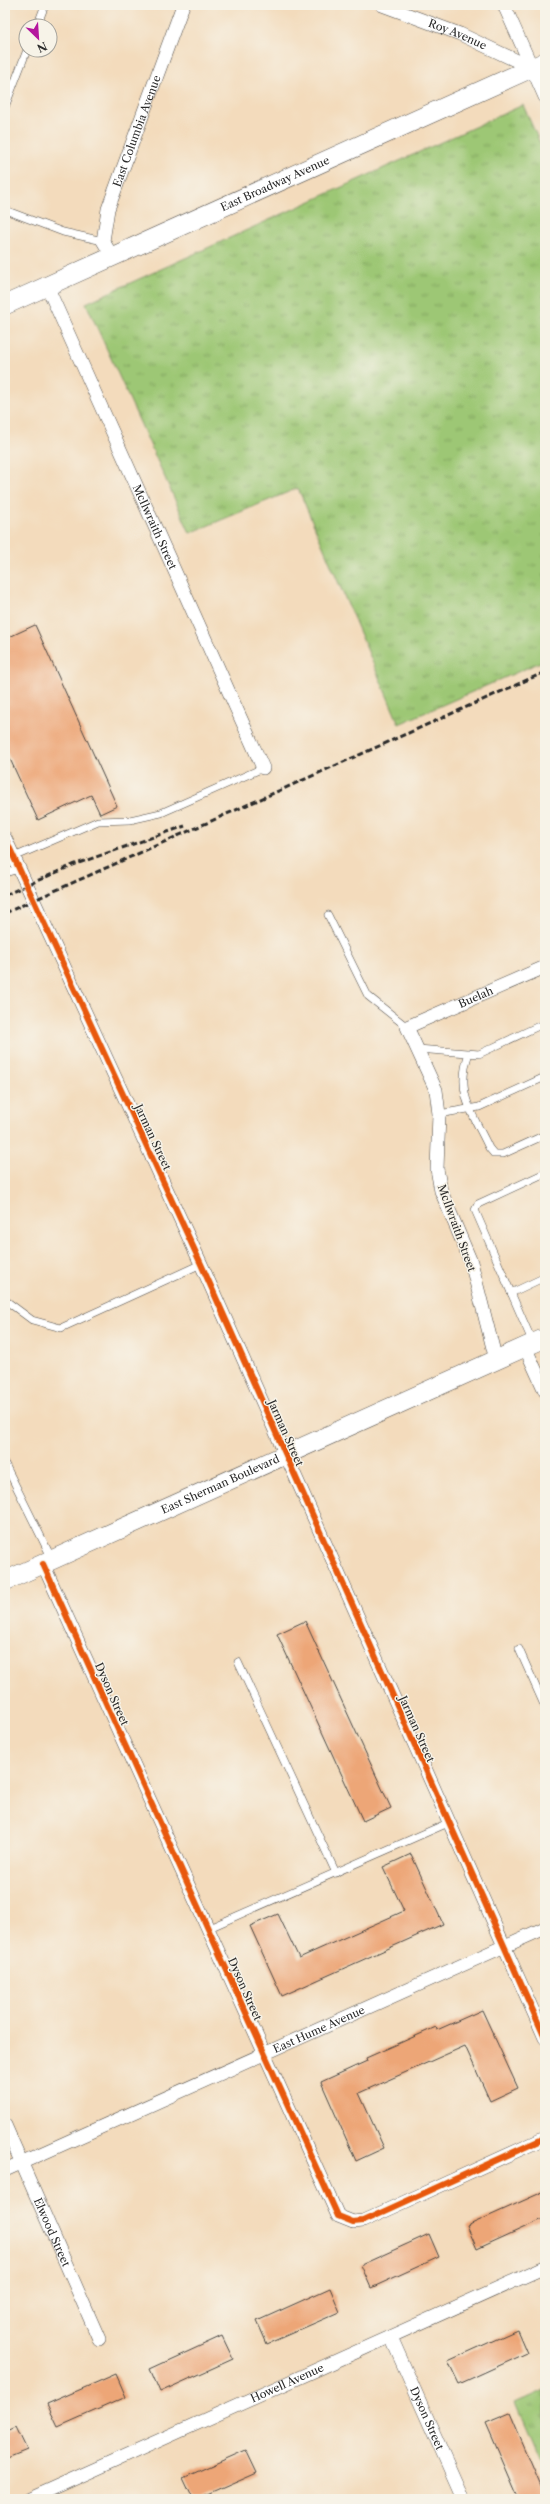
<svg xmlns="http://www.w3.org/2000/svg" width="550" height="2504" viewBox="0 0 550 2504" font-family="'Libre Caslon Text',serif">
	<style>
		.grass { fill: url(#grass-tufts); stroke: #647950 }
		.building { fill: #eda677 }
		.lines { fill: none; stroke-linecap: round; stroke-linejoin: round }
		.lane-casing { stroke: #494541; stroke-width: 8 }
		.street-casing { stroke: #494541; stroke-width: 14 }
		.secondary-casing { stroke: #494541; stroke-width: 20 }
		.lane { stroke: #fff; stroke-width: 7 }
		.street { stroke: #fff; stroke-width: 13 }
		.secondary { stroke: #fff; stroke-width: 19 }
		.rail { stroke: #2b2b2b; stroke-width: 3; stroke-dasharray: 6 3; stroke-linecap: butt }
		.cycleway-casing { stroke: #f7f3e8; stroke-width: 8 }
		.cycleway { stroke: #e8590c; stroke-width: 6 }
		.labels { text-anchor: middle; stroke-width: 3; stroke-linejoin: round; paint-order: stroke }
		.street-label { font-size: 11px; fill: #2b2b2b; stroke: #f7f3e8 }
	</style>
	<defs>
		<pattern id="grass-tufts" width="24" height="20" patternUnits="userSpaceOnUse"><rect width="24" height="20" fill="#9dc774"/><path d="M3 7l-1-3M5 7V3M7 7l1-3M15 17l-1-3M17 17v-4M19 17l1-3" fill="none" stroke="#80a25f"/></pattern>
	</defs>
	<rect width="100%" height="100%" fill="#f7f3e8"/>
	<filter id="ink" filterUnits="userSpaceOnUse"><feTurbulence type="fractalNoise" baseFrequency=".025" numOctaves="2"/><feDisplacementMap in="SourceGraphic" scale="8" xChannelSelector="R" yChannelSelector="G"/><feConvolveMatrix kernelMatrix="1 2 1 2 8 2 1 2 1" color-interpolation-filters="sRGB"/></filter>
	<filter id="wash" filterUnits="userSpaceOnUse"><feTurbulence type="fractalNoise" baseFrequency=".012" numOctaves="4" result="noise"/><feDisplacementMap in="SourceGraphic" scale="16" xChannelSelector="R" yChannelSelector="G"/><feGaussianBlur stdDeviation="0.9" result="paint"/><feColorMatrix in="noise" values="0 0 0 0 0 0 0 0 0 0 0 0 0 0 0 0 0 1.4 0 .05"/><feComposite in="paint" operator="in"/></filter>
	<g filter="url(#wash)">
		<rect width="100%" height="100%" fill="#f3dbbc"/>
		<g class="grass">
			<path d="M 523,105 L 545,154 L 545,660 L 399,724 L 298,488 L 190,533 L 86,303 Z"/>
			<path d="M 545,2390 L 545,2470 L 516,2403 Z"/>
		</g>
		<g id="blocks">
			<g class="building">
				<path d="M 35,625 L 117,806 L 100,814 L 91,795 L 38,820 L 5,748 L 5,639 Z"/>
				<path d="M 305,1621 L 391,1808 L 363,1821 L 277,1634 Z"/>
				<path d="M 411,1854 L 443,1924 L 282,1996 L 250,1926 L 278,1914 L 299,1958 L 404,1911 L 383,1867 Z"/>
				<path d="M 482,2010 L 518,2088 L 490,2101 L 465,2046 L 359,2093 L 384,2148 L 356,2161 L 321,2082 L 367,2061 L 366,2058 L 436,2027 L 437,2030 Z"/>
				<path d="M 545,2191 L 545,2218 L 477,2249 L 467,2226 Z"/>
				<path d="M 429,2234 L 439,2257 L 371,2288 L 361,2265 Z"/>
				<path d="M 330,2288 L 340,2312 L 267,2344 L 257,2321 Z"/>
				<path d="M 517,2330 L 527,2353 L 459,2384 L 448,2361 Z"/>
				<path d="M 222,2336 L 233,2359 L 160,2392 L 150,2369 Z"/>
				<path d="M 116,2374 L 126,2397 L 58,2427 L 47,2404 Z"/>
				<path d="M 510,2413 L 545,2495 L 545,2499 L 519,2499 L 486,2423 Z"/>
				<path d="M 16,2427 L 27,2450 L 5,2459 L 5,2432 Z"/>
				<path d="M 246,2450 L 257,2473 L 198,2499 L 193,2499 L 183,2478 Z"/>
			</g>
		</g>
	</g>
	<g filter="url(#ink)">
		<use href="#blocks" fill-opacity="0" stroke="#494541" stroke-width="1"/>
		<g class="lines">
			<g class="lane-casing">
				<g id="lane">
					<path d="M 37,26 L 45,5"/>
					<path d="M 5,107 L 27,50"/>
					<path d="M 5,210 L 63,232 L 103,241"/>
					<path d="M 14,857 L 98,821 L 130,820 L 161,813 L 263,768"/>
					<path d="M 5,873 L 19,869"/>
					<path d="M 328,915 L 368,996 L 407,1027"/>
					<path d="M 418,1049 L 479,1054 L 545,1023"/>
					<path d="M 469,1053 C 455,1093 472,1112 489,1148 L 494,1154 L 503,1154 L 545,1135"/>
					<path d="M 439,1114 L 479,1107 L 545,1077"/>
					<path d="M 511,1293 L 545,1277"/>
					<path d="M 5,1300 L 32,1320 L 61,1328 L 201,1264"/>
					<path d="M 533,1343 L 475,1210 L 478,1204 L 545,1173"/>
					<path d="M 5,1464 L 52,1559"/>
					<path d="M 519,1649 L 545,1707"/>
					<path d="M 238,1662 L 336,1873"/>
					<path d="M 207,1929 L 448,1823"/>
				</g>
			</g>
			<g class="street-casing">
				<g id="street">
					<path id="s1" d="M 382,5 L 460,34 L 532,68"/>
					<path d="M 504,5 L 545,97"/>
					<path id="s2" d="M 112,256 L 103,241 L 108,209 L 183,5"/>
					<path id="s3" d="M 47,286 L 263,768"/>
					<path d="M 5,838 L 201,1264 L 545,2038"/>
					<path d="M 525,1347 L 545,1391"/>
					<path id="s4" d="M 496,1360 L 471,1262 L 441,1191 L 437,1169 L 439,1114 L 436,1090 L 407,1027 L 545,967"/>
					<path d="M 43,1564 L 338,2216 L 353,2222 L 363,2221 L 545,2138"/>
					<path id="s5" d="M 5,2125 L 99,2339"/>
					<path id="s6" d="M 5,2170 L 545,1928"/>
					<path id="s7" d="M 391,2337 L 463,2499"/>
					<path id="s8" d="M 29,2499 L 545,2267"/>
				</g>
			</g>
			<g class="secondary-casing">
				<g id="secondary">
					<path id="s9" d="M 5,305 L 545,62"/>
					<path id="s10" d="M 5,1581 L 545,1338"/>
				</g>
			</g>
			<use href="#lane" class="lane"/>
			<use href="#street" class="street"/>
			<use href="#secondary" class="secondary"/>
			<g class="rail">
				<path d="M 5,895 L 73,865 L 185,826"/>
				<path d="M 5,913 L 545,672"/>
			</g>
			<g class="cycleway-casing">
				<g id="cycleway">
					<path d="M 5,838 L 201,1264 L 545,2038"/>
					<path d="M 43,1564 L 338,2216 L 353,2222 L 363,2221 L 545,2138"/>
				</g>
			</g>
			<use href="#cycleway" class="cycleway"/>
		</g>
	</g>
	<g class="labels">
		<g class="street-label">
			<text dy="4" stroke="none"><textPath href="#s1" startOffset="81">Roy Avenue</textPath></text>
			<text dy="4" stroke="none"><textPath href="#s2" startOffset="133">East Columbia Avenue</textPath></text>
			<text dy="4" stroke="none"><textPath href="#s9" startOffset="296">East Broadway Avenue</textPath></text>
			<text dy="4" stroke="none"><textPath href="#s3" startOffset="264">McIlwraith Street</textPath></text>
			<text dy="4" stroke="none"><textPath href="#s4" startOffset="424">Buelah</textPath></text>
			<text transform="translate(153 1137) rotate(65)" y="4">Jarman Street</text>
			<text transform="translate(457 1228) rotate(70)" y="4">McIlwraith Street</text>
			<text transform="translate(286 1433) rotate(66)" y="4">Jarman Street</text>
			<text dy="4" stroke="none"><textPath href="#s10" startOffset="236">East Sherman Boulevard</textPath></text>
			<text transform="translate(112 1694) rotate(66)" y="4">Dyson Street</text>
			<text transform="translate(417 1729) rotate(66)" y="4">Jarman Street</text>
			<text transform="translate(245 1989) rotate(66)" y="4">Dyson Street</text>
			<text dy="4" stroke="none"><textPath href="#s6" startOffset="344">East Hume Avenue</textPath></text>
			<text dy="4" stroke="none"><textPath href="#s5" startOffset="117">Elwood Street</textPath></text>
			<text dy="4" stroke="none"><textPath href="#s8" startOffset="283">Howell Avenue</textPath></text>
			<text dy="4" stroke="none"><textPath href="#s7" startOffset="89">Dyson Street</textPath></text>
		</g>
	</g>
	<rect width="550" height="2504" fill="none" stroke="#f7f3e8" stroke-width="20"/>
	<g transform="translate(38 38) rotate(155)"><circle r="19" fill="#f7f3e8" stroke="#a5a39c"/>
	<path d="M0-3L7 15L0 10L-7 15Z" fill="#b5179e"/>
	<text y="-6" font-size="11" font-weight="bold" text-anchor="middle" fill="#2b2b2b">N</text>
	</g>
</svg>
